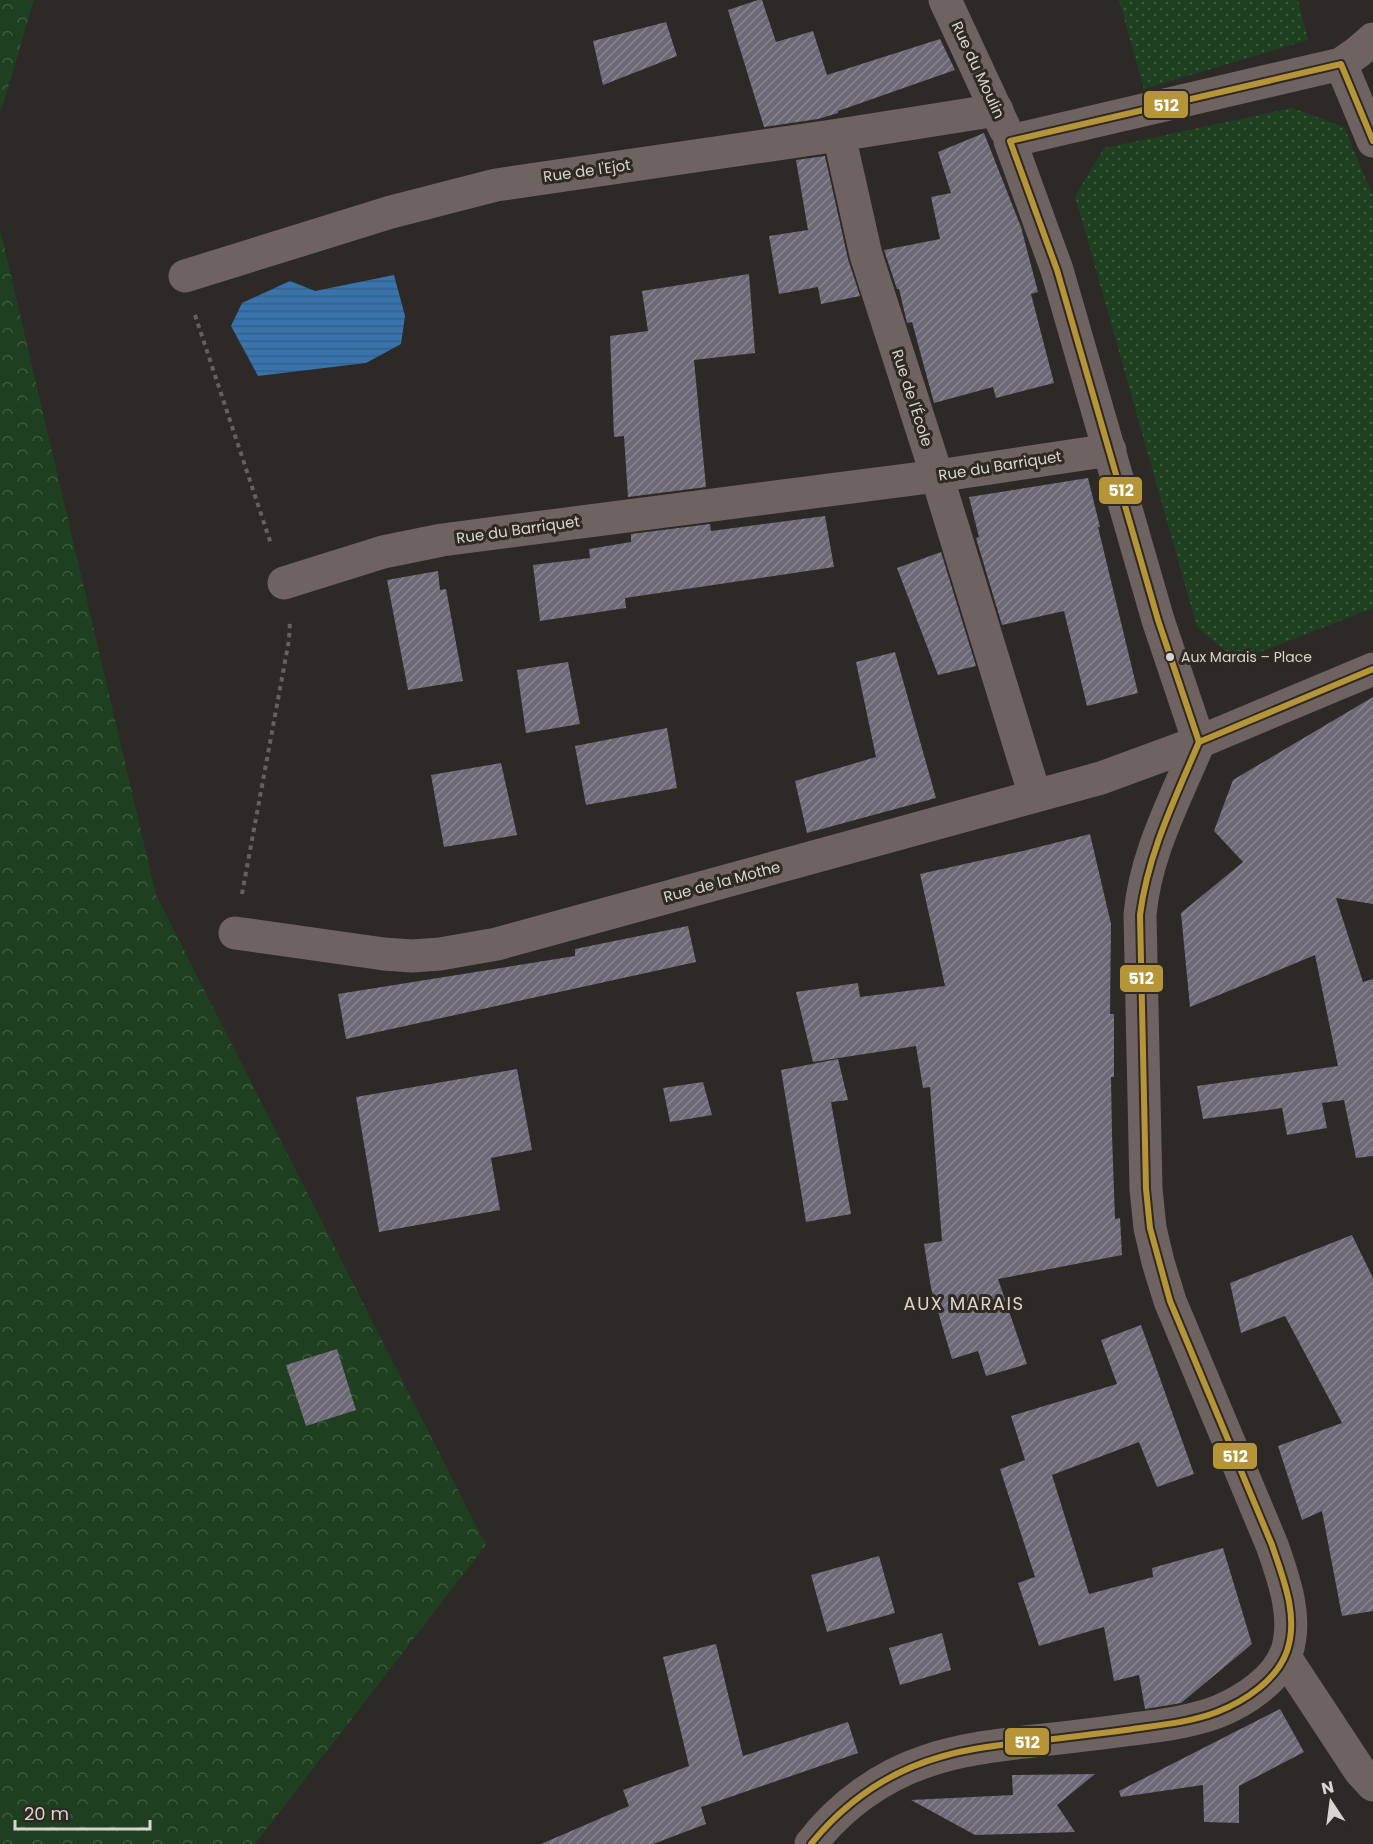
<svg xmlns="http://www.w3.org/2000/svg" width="1373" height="1844" viewBox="0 0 1373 1844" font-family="Poppins,sans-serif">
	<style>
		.grass { fill: url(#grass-dots) }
		.forest { fill: url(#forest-crowns) }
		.water { fill: url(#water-rules) }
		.building { fill: url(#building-hatch) }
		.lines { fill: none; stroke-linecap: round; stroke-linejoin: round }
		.path { stroke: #68605d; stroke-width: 4; stroke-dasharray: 4.5 4.5; stroke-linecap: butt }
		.street { stroke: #6f6361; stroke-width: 33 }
		.bus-1-casing { stroke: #2f2923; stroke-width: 10 }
		.bus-1 { stroke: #b69539; stroke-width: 6 }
		.bus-dot { fill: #d8d5d1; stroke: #2f2923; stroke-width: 2 }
		.labels { text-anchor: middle; stroke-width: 6; stroke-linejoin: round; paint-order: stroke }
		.bus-label { font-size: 14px; fill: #d8d5d1; stroke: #2f2923; text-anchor: start }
		.street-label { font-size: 15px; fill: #d8d5d1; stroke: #2f2923 }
		.quarter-label { font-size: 18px; letter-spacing: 1.5px; fill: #ddd6ce; stroke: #2f2923 }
		.line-badge { stroke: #2f2923; stroke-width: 2 }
		.badge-label { font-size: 16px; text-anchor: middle; font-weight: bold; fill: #fff }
	</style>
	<defs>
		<pattern id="grass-dots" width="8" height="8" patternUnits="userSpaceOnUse" patternTransform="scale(1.5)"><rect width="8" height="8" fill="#1e3f20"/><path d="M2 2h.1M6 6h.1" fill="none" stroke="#3e5a3f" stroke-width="1.8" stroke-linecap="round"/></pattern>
		<pattern id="forest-crowns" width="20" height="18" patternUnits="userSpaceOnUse" patternTransform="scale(1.5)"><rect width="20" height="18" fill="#1e3f20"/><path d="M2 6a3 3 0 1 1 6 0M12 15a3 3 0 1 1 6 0" fill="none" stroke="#3e5a3f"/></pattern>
		<pattern id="water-rules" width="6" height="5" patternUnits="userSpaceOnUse" patternTransform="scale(1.5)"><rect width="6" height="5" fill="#3774ad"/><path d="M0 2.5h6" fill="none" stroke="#3b5f81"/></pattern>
		<pattern id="building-hatch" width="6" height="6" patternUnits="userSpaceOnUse" patternTransform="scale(1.5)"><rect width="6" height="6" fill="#6d6876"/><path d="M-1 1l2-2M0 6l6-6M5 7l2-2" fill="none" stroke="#88848f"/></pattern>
	</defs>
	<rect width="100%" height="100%" fill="#2c2926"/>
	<g class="grass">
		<path d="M 1119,0 L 1298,0 L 1308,40 L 1144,89 Z"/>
		<path d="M 1292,108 L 1344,127 L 1373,196 L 1373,608 L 1237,661 L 1197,627 L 1075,196 L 1104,148 Z"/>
	</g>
	<g class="forest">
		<path d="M 0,0 L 34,0 L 0,115 Z"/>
		<path d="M 0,229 L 156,895 L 486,1545 L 255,1844 L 0,1844 Z"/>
	</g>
	<path class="water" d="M 394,275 L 405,316 L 401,344 L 366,363 L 258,376 L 231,326 L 242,303 L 290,281 L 315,291 Z"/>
	<g class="building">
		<path d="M 758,0 L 762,0 L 776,42 L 813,31 L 827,75 L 940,39 L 955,70 L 838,111 L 838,113 L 818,119 L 764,127 L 728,10 Z"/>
		<path d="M 666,22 L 677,56 L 603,85 L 593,41 Z"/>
		<path d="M 984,133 L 1021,227 L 1038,292 L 1031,294 L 1054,383 L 996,398 L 993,387 L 934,403 L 912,322 L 907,323 L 899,289 L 897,289 L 884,250 L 940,239 L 931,197 L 951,193 L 938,152 Z"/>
		<path d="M 825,156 L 848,259 L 860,296 L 821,304 L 818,287 L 779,294 L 769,236 L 808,230 L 796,160 Z"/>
		<path d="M 749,274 L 755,353 L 694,360 L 706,487 L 628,497 L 624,436 L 614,437 L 610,336 L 648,331 L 642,291 Z"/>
		<path d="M 1088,478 L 1100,527 L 1098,527 L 1138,693 L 1087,706 L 1064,611 L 1002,625 L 976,538 L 979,537 L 969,497 Z"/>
		<path d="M 825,516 L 834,567 L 625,598 L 626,608 L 540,621 L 533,565 L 590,558 L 589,549 L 631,542 L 631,534 L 710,524 L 711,531 Z"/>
		<path d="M 941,552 L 976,666 L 938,675 L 897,568 Z"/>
		<path d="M 438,571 L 440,590 L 446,589 L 463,681 L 408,690 L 387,580 Z"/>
		<path d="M 895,652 L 936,798 L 807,833 L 795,781 L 876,757 L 856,662 Z"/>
		<path d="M 568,662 L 580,724 L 526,733 L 517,670 Z"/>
		<path d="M 1373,697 L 1373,904 L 1336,898 L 1363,982 L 1373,979 L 1373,1156 L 1356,1158 L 1344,1100 L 1322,1103 L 1327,1128 L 1287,1135 L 1282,1108 L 1203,1119 L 1197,1086 L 1338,1066 L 1315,955 L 1190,1007 L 1181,913 L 1243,862 L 1214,831 L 1233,780 Z"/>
		<path d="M 667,728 L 677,788 L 586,805 L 575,746 Z"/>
		<path d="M 501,763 L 517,835 L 444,847 L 431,775 Z"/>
		<path d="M 1090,834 L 1111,924 L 1110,1014 L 1114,1014 L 1114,1077 L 1111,1077 L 1112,1135 L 1115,1219 L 1120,1218 L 1122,1255 L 998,1279 L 1027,1364 L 986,1376 L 978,1351 L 952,1359 L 931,1288 L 924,1244 L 942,1241 L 930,1087 L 923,1088 L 916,1046 L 813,1062 L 796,992 L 858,983 L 860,997 L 945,986 L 920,874 L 1023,851 Z"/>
		<path d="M 688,926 L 696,962 L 346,1039 L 338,994 L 575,956 L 575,949 Z"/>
		<path d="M 838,1059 L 848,1100 L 831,1102 L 851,1214 L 806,1222 L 781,1070 Z"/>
		<path d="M 517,1069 L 532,1150 L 491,1158 L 500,1210 L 379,1232 L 356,1097 Z"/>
		<path d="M 703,1082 L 712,1115 L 670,1122 L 663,1088 Z"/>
		<path d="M 1352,1235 L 1373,1278 L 1373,1611 L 1342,1616 L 1322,1511 L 1302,1520 L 1278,1446 L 1342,1423 L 1285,1316 L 1241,1333 L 1230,1283 Z"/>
		<path d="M 1141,1325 L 1194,1474 L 1157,1487 L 1139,1442 L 1052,1475 L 1089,1594 L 1153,1577 L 1152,1568 L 1223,1548 L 1252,1644 L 1181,1703 L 1145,1709 L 1139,1675 L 1114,1681 L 1104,1627 L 1039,1646 L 1018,1583 L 1035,1577 L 1000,1469 L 1025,1460 L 1011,1416 L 1117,1384 L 1101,1340 Z"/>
		<path d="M 337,1349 L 356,1410 L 306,1426 L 286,1365 Z"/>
		<path d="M 879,1556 L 895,1613 L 827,1632 L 811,1575 Z"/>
		<path d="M 942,1633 L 951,1670 L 900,1685 L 889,1648 Z"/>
		<path d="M 716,1644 L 743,1756 L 848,1722 L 858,1753 L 701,1807 L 706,1824 L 653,1844 L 541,1844 L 629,1806 L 623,1790 L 689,1766 L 663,1657 Z"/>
		<path d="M 1280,1709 L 1304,1752 L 1239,1786 L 1239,1823 L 1204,1822 L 1203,1785 L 1121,1797 L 1119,1791 Z"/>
		<path d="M 1095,1774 L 1057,1805 L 1075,1832 L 975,1835 L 911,1800 L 1013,1795 L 1012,1775 Z"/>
	</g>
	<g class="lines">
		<g class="path">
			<path d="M 195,315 L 271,544"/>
			<path d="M 242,894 L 289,640 L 290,621"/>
		</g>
		<g class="street">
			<path d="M 945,0 L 1005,129"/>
			<path d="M 1341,64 L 1358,52 L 1373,39"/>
			<path d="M 839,135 L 866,255 L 937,476 L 1035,796"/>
			<path d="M 185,276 L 391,212 L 496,185 L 839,135 L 997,110"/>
			<path d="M 284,583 L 383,552 L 442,540 L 937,476 L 1110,450"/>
			<path d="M 1199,742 L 1158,620 L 1057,270 L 1010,141 L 1341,64 L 1373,141"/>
			<path d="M 235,933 L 384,954 L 412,956 L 440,954 L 497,944 L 1101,778 L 1199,742 L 1373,669"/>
			<path d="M 1285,1657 L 1360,1771 L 1373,1785"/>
			<path d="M 811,1844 C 840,1806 881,1776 927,1761 C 958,1750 992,1746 1025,1742 C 1061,1738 1097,1734 1133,1729 C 1161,1726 1190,1722 1217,1712 C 1244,1701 1277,1680 1287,1651 C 1298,1616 1283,1577 1272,1545 L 1170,1301 L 1158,1262 L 1150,1228 L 1146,1189 L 1140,915 C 1145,854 1176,798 1199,742"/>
		</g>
		<g class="bus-1-casing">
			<g id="bus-1">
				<path d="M 1199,742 L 1158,620 L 1057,270 L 1010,141 L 1341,64 L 1373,141"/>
				<path d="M 1199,742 L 1373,669"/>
				<path d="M 811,1844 C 845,1802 888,1772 940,1757 C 974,1747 1009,1744 1043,1740 C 1073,1737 1103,1733 1133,1729 C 1161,1725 1191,1722 1217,1712 C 1245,1701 1277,1680 1287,1651 C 1299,1616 1283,1578 1272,1545 L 1170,1301 L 1150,1228 L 1146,1189 L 1140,915 C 1148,853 1175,799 1199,742"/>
			</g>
		</g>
		<use href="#bus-1" class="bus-1"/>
	</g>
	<circle class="bus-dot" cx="1170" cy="657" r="5"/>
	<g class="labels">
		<g class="bus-label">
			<text x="1181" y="662">Aux Marais – Place</text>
		</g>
		<g class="street-label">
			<text transform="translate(978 70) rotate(65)" y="5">Rue du Moulin</text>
			<text transform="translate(587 171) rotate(-8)" y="5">Rue de l'Ejot</text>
			<text transform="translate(912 398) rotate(72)" y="5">Rue de l'École</text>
			<text transform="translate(1000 466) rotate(-9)" y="5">Rue du Barriquet</text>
			<text transform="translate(518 530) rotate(-8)" y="5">Rue du Barriquet</text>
			<text transform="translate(722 882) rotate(-15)" y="5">Rue de la Mothe</text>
		</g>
		<g class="quarter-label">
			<text x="964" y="1310">AUX MARAIS</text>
		</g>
	</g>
	<g class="line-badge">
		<rect x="1143" y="90" width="46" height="29" rx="6" fill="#b69539"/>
		<rect x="1098" y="476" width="45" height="29" rx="6" fill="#b69539"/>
		<rect x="1119" y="964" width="45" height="29" rx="6" fill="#b69539"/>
		<rect x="1212" y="1442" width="46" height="28" rx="6" fill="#b69539"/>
		<rect x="1004" y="1727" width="46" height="29" rx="6" fill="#b69539"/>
	</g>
	<g class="badge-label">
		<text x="1166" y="111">512</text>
		<text x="1121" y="496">512</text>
		<text x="1141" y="984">512</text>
		<text x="1235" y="1462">512</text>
		<text x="1027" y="1748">512</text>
	</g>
	<g transform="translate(1331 1802) rotate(347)" stroke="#2f2923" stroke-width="4.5" paint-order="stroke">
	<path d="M0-4.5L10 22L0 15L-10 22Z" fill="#d8d5d1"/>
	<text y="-9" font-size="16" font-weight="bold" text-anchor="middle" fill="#d8d5d1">N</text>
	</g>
	<path d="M15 1820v9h135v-9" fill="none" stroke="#d8d5d1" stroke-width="3"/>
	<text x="24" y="1820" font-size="18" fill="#d8d5d1" stroke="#2f2923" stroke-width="4.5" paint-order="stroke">20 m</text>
</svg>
